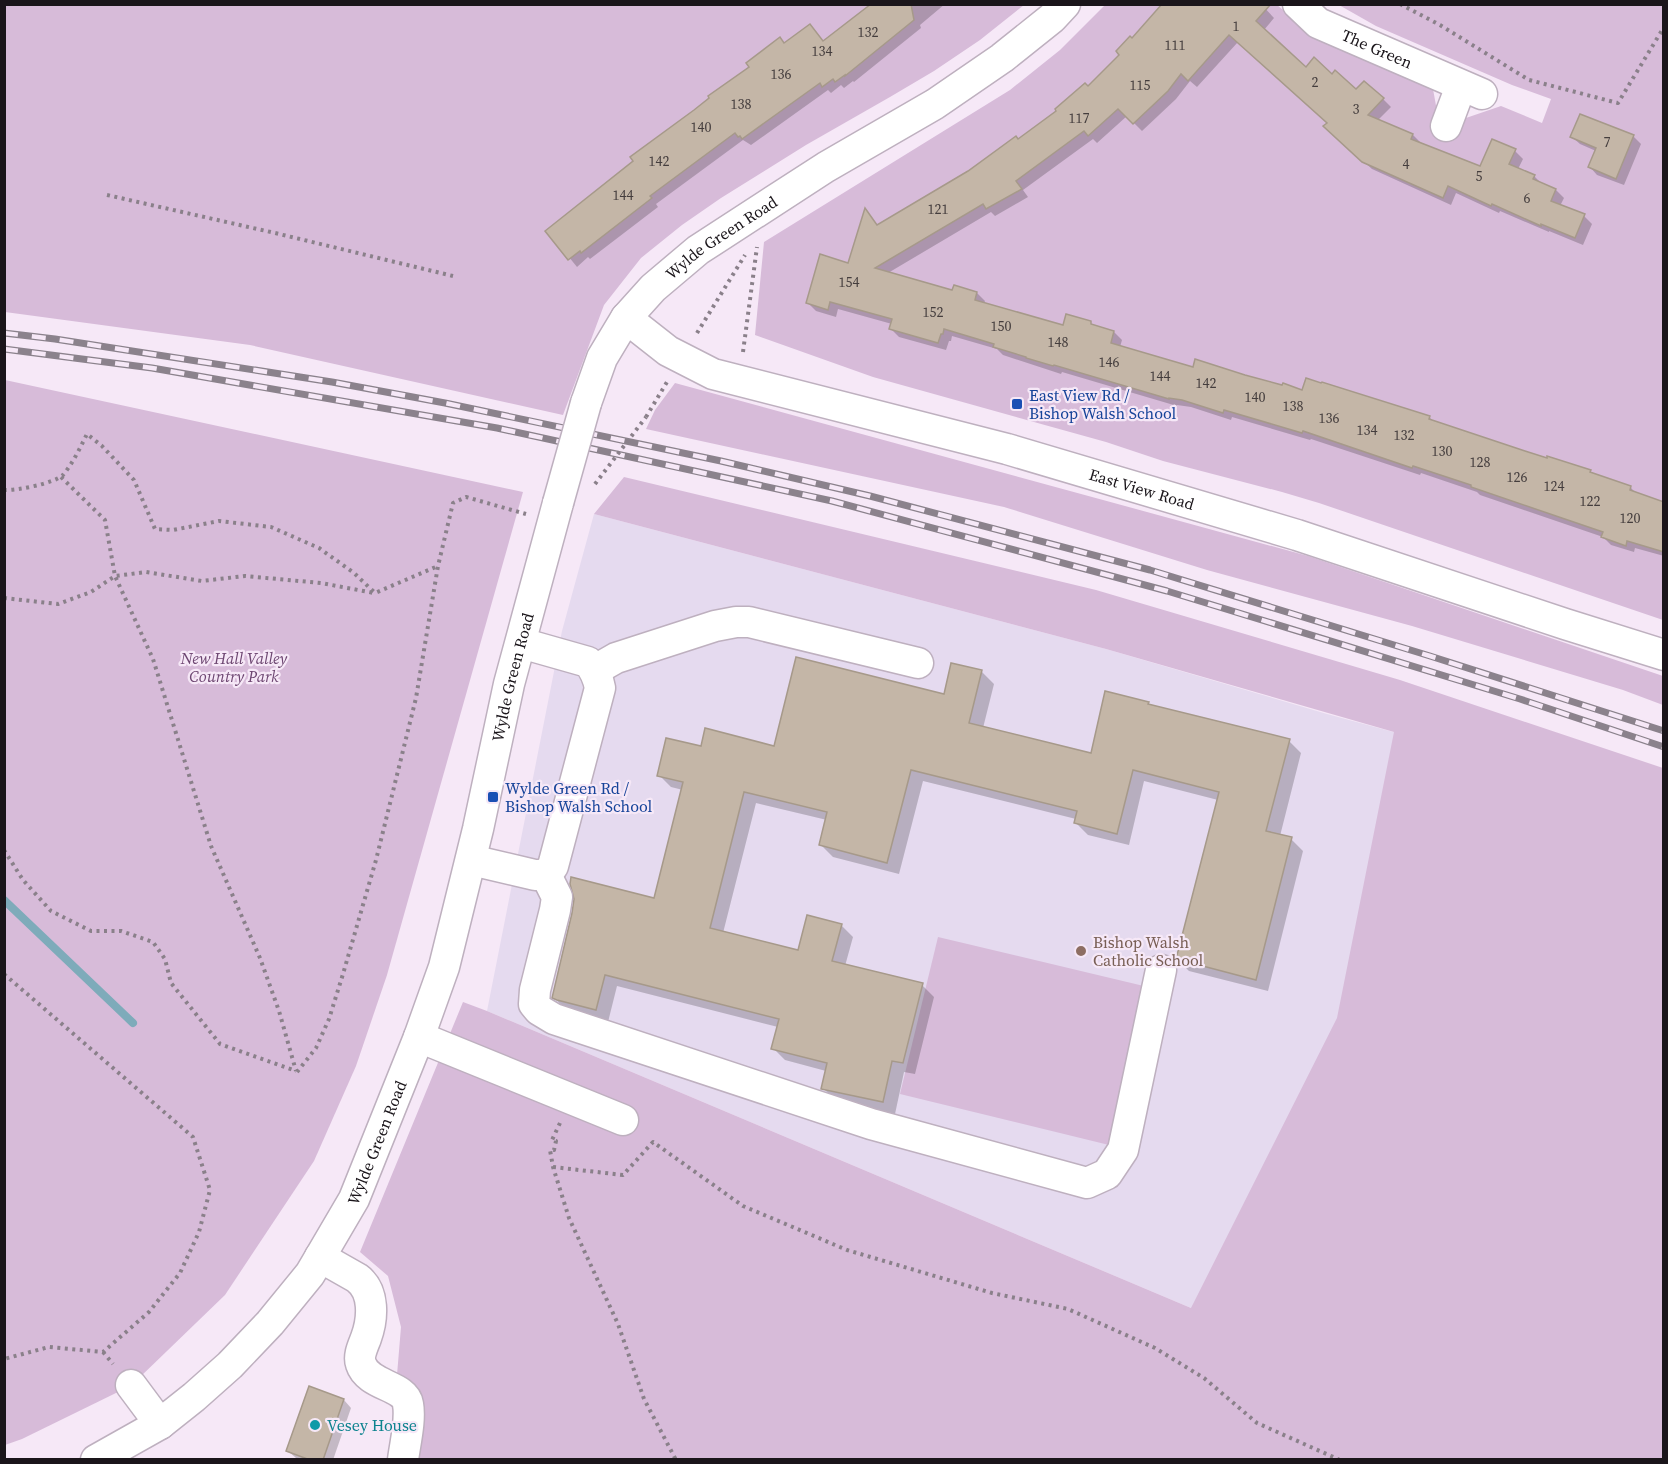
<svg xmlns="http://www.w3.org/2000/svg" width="1668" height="1464" viewBox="0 0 1668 1464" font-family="'Source Serif 4',serif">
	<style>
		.education { fill: #e5daef }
		.green { fill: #d7bbd9 }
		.shadow { fill: #0003 }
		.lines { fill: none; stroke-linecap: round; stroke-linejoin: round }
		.stream { stroke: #7eabba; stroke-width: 8 }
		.building { fill: #c4b6a7; stroke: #a6998a; stroke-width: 1.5 }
		.minor-casing { stroke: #beb0bf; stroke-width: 33 }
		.path { stroke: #8a808a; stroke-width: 4; stroke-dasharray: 3 4.5; stroke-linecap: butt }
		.minor { stroke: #fff; stroke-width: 30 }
		.rail-casing { stroke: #8b828c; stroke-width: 7 }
		.rail { stroke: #f6e8f7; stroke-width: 4.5; stroke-dasharray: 14; stroke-linecap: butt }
		.minor-bridge-casing { stroke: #beb0bf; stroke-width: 33; stroke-linecap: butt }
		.path-bridge { stroke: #8a808a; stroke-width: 4; stroke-dasharray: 3 4.5; stroke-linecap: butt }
		.minor-bridge { stroke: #fff; stroke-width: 30 }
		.transit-dot { fill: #1a4fb4; stroke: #f6e8f7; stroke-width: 2 }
		.education-dot { fill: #8d6e63; stroke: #f6e8f7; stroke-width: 2 }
		.culture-dot { fill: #0f9aa8; stroke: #f6e8f7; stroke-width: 2 }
		.labels { text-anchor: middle; stroke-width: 4.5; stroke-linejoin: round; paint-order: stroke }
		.number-label { font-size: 14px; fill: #443d3d }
		.street-label { font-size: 16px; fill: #1a151a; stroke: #f6e8f7 }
		.transit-label { font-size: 16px; fill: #164399; stroke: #f6e8f7; text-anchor: start }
		.park-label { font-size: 16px; font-style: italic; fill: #6d4671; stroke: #f6e8f7 }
		.education-label { font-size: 16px; fill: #785e54; stroke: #f6e8f7; text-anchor: start }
		.culture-label { font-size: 16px; fill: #0d838f; stroke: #f6e8f7; text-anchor: start }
	</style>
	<rect width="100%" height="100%" fill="#f6e8f7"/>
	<path class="education" d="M 594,514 L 1106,649 L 1327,714 L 1663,805 L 1663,1459 L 1191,1308 L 487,1011 L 562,631 Z"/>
	<g class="green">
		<path d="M 5,5 L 1024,5 L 980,40 L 934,71 L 890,97 L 806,145 L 721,198 L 682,225 L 641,258 L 604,305 L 563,415 L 250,345 L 5,312 Z"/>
		<path d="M 1105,5 L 1277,5 L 1299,23 L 1433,89 L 1437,111 L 1463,119 L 1501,106 L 1542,123 L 1551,99 L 1512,85 L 1376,26 L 1339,5 L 1663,5 L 1663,620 L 1319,503 L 1282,492 L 1163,461 L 1106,442 L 873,377 L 755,335 L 764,242 L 1010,90 L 1060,50 Z"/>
		<path d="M 5,380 L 523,492 L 387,975 L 356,1066 L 314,1161 L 225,1295 L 138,1379 L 131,1385 L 118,1392 L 22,1439 L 5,1445 Z"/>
		<path d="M 675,383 L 1308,556 L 1663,676 L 1663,705 L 1623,690 L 1412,626 L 1207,570 L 1004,507 L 646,429 L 655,410 Z"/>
		<path d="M 624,477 L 1096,590 L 1400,680 L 1663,768 L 1663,1459 L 390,1459 L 401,1327 L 388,1276 L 360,1252 L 463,1002 L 487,1011 L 1191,1308 L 1337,1018 L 1394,732 L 1106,649 L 594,514 Z"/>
		<path d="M 938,937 L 1148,987 L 1109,1145 L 900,1094 Z"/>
	</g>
	<g class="shadow">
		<path d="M 874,4 L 945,4 L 920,25 L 921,28 L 854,82 L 853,81 L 844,88 L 841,85 L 831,93 L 828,90 L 751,145 L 743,140 L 656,204 L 658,207 L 590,259 L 588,257 L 577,267 L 548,231 L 810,26 L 824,42 Z"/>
		<path d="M 1261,4 L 1274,18 L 1264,30 L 1306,69 L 1332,76 L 1356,91 L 1383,99 L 1391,107 L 1378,120 L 1413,135 L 1421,143 L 1481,168 L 1515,151 L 1523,159 L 1518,169 L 1534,176 L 1542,184 L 1556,190 L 1564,198 L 1560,206 L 1584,216 L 1592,224 L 1583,245 L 1549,231 L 1549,232 L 1500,211 L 1499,213 L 1456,193 L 1451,205 L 1372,169 L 1333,134 L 1328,123 L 1238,42 L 1197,87 L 1190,81 L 1176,99 L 1142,131 L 1127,116 L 1097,143 L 1093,139 L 1023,190 L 1028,197 L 995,216 L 991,212 L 888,273 L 953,292 L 977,293 L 985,301 L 984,304 L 1064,327 L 1090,323 L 1094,326 L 1114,332 L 1122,340 L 1120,347 L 1194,369 L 1245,376 L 1303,392 L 1429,417 L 1434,422 L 1525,453 L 1590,471 L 1595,476 L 1630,487 L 1637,494 L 1664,504 L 1664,556 L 1635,548 L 1634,552 L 1611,545 L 1603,537 L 1480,495 L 1477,492 L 1421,473 L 1420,475 L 1311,439 L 1310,440 L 1232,417 L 1231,420 L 1191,407 L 1177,405 L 1177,406 L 1062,372 L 1061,374 L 1003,355 L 997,349 L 952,336 L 951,341 L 949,341 L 946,350 L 899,337 L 891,329 L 892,324 L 838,309 L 836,317 L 816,311 L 808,303 L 849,265 L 865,211 L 878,226 L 1019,140 L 1088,88 L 1122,55 L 1132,40 Z"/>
		<path d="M 1633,136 L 1641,144 L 1624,185 L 1597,175 L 1590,167 L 1596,151 L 1580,144 L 1572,137 Z"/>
		<path d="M 952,664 L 982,672 L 994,684 L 983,728 L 1092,755 L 1148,703 L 1152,707 L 1289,741 L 1301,753 L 1280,836 L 1291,839 L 1303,851 L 1268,991 L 1189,971 L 1177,959 L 1218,800 L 1144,781 L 1129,845 L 1088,835 L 1076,823 L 1076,819 L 923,781 L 899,874 L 833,857 L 821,845 L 827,820 L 756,803 L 723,933 L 799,952 L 841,925 L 853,937 L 845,966 L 922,985 L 934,997 L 915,1074 L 904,1072 L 895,1114 L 835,1100 L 823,1088 L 826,1071 L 785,1060 L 773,1048 L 778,1027 L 617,986 L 608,1022 L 566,1009 L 553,997 L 655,900 L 683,790 L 671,787 L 659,775 L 702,748 L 775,748 L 945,696 Z"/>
		<path d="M 344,1400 L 351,1408 L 333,1460 L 296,1458 L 288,1451 Z"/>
	</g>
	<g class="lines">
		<path class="stream" d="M 4,900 L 133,1023"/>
	</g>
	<g class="building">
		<path d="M 871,4 L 911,4 L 914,20 L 845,76 L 845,75 L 835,82 L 833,79 L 822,87 L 820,83 L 742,139 L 740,136 L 738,137 L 735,133 L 650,196 L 652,198 L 581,253 L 580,251 L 568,260 L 545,231 L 633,161 L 630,157 L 694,110 L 709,98 L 708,96 L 749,67 L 746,63 L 780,37 L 784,43 L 810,24 L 823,41 Z"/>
		<path d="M 1162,4 L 1271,4 L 1256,21 L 1306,67 L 1314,57 L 1332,74 L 1335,70 L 1356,89 L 1364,81 L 1384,98 L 1368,115 L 1413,134 L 1411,139 L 1480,166 L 1492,139 L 1516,149 L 1509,164 L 1535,175 L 1533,179 L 1556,189 L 1551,201 L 1585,214 L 1575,238 L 1541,224 L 1541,226 L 1492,204 L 1491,206 L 1448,186 L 1443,198 L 1362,162 L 1323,126 L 1327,123 L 1229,35 L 1188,81 L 1181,74 L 1168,91 L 1133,124 L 1118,109 L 1088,136 L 1084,131 L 1016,181 L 1022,189 L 986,209 L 983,204 L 875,268 L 952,290 L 954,285 L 977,292 L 975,300 L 1063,325 L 1066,314 L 1091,321 L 1091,324 L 1114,331 L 1111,343 L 1193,367 L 1195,359 L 1245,375 L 1282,385 L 1283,383 L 1302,390 L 1306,378 L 1321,383 L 1322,382 L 1430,416 L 1429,419 L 1525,451 L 1547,458 L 1547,456 L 1591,470 L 1590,472 L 1631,486 L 1630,490 L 1664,502 L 1664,552 L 1627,541 L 1626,546 L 1601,537 L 1603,532 L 1471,487 L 1471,485 L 1413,466 L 1412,468 L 1303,431 L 1302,433 L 1224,410 L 1223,413 L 1182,400 L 1169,398 L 1169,399 L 1054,365 L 1053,366 L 1026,358 L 1026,357 L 993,347 L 994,344 L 944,329 L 943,334 L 941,334 L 938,343 L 889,329 L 892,319 L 830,302 L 828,310 L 806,303 L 820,254 L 848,263 L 865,208 L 877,225 L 968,171 L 1016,136 L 1018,139 L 1056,111 L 1055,109 L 1085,83 L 1088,86 L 1119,55 L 1116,51 L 1130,36 L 1132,38 Z"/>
		<path d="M 1580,114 L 1634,135 L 1616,179 L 1588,167 L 1596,148 L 1570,137 Z"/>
		<path d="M 796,657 L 944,694 L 951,663 L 982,670 L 969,723 L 1091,753 L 1105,691 L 1149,702 L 1148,704 L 1290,739 L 1266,831 L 1292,837 L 1256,980 L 1176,959 L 1219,792 L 1133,770 L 1117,834 L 1074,823 L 1077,811 L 911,770 L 887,863 L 819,845 L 827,812 L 744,792 L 710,928 L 798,950 L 807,915 L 842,924 L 832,961 L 923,983 L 903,1063 L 892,1061 L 883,1102 L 821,1089 L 827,1063 L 771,1049 L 779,1019 L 605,975 L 596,1010 L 557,1000 L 552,998 L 572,913 L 574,899 L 570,884 L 571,877 L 654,898 L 683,782 L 657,776 L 666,738 L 701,746 L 705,728 L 774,746 Z"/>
		<path d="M 309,1386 L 344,1399 L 323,1460 L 310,1460 L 286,1451 Z"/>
	</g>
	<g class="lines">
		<g class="minor-casing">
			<g id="minor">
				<path id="s1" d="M 1298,4 L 1318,23 L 1482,94"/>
				<path d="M 1446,126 L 1461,86"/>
				<path id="s2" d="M 626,318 L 668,351 L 713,374 L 1007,449 L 1297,535 L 1565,624 L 1664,655"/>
				<path id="s3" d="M 586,403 L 602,358 L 626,318 L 653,288 L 698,250 L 826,167 L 935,104 L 1002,58 L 1052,18 L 1065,4"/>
				<path d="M 595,670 L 616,658 L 715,626 L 736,622 L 749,622 L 918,663"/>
				<path d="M 471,860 L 535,875 L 546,875 L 553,866 L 600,688 C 598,677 595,670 588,662 L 521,643"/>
				<path d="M 546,875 L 557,897 L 555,910 L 535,990 L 534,1004 L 539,1010 L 554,1019 L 871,1124 L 1087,1183 L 1107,1174 L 1123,1150 L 1161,970"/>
				<path d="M 419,1037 L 623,1120"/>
				<path d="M 320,1257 L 357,1278 C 375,1291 373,1319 366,1338 C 363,1346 358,1356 361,1364 C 368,1386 405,1385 408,1404 C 411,1420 405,1444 403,1460"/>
				<path d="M 131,1385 L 160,1424"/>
				<path id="s4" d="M 96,1460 L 160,1424 L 194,1397 L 230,1365 L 270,1323 L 310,1274 L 354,1199 L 419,1037 L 444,967 L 478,829 L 509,684 L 558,503"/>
			</g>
		</g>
		<g class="path">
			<path d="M 1400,4 L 1440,25 L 1529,80 L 1618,103 L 1664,27"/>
			<path d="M 107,195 L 275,233 L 453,276"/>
			<path d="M 697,333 L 745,255"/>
			<path d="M 743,352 L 757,247"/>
			<path d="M 646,417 L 667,382"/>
			<path d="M 61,477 L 105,520 L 115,576 L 153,659 L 211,846 L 260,958 L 279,1011 L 296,1071"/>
			<path d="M 4,490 C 16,491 55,483 63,475 C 73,463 80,448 87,434 L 102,446 L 134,480 L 155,529 L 173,530 L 219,521 L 271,527 L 319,548 L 354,573 L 375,593 L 438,566"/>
			<path d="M 4,598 L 58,604 L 91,592 L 115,576 L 146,572 L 202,581 L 245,576 L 321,583 L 374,593"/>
			<path d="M 4,850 L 23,880 L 51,911 L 91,931 L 121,931 L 153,942 L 165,959 L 171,983 L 220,1044 L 296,1071"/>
			<path d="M 4,974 L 193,1137 L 210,1190 L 199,1232 L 180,1273 L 149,1312 L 103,1352 L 49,1347 L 4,1359"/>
			<path d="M 297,1072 L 316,1048 L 329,1019 L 343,974 L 376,860 L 416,698 L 438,566 L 453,503 L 466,497 L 526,514"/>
			<path d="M 560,1123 L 552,1140 L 556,1141 L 554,1150 L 550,1150 L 553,1167 L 569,1218 L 618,1324 L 644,1399 L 676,1460"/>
			<path d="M 553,1167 L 623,1175 L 653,1142 L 743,1206 L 847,1250 L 992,1293 L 1068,1309 L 1155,1348 L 1204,1378 L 1257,1423 L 1340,1460"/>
			<path d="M 103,1352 L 113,1364"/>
		</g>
		<use href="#minor" class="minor"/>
		<g class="rail-casing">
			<g id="rail">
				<path d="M 4,333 L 55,339 L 332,382 L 445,403 L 721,461 L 870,496 L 1150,570 L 1430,656 L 1664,731"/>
				<path d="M 4,349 L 152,368 L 497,428 L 832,501 L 1167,591 L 1520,699 L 1664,747"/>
			</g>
		</g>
		<use href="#rail" class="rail"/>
		<g class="minor-bridge-casing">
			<path id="minor-bridge" d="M 558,503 L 586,403"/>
		</g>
		<path class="path-bridge" d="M 595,484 L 646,417"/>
		<use href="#minor-bridge" class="minor-bridge"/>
	</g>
	<g class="transit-dot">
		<rect x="1011" y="398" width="12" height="12" rx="3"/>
		<rect x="487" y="791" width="12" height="12" rx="3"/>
	</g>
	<circle class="education-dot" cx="1081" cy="951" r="6"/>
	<circle class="culture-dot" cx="315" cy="1425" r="6"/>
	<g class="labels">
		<g class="number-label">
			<text x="1236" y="31">1</text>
			<text x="868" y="37">132</text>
			<text x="1175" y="50">111</text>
			<text x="822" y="56">134</text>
			<text x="781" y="79">136</text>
			<text x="1315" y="87">2</text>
			<text x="1140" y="90">115</text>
			<text x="741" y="109">138</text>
			<text x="1356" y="114">3</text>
			<text x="1079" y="123">117</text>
			<text x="701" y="132">140</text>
			<text x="1607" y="147">7</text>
			<text x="659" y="166">142</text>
			<text x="1406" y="169">4</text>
			<text x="1479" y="181">5</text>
			<text x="623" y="200">144</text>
			<text x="1527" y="203">6</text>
			<text x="938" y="214">121</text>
			<text x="849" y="287">154</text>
			<text x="933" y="317">152</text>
			<text x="1001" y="331">150</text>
			<text x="1058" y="347">148</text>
			<text x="1109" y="367">146</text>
			<text x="1160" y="381">144</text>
			<text x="1206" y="388">142</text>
			<text x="1255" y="402">140</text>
			<text x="1293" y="411">138</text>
			<text x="1329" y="423">136</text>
			<text x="1367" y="435">134</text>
			<text x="1404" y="440">132</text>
			<text x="1442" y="456">130</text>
			<text x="1480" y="467">128</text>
			<text x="1517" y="482">126</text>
			<text x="1554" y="491">124</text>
			<text x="1590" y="506">122</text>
			<text x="1630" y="523">120</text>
		</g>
		<g class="street-label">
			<text dy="6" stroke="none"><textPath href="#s1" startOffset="92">The Green</textPath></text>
			<text dy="6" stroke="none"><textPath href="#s3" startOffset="220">Wylde Green Road</textPath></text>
			<text dy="6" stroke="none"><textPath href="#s2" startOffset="548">East View Road</textPath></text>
			<text dy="6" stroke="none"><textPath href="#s4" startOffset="920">Wylde Green Road</textPath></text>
			<text dy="6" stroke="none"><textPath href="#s4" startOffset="434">Wylde Green Road</textPath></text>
		</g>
		<g class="transit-label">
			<text x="1029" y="401">East View Rd /<tspan x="1029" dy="18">Bishop Walsh School</tspan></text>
			<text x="505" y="794">Wylde Green Rd /<tspan x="505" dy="18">Bishop Walsh School</tspan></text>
		</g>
		<g class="park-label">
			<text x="234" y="664">New Hall Valley<tspan x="234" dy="18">Country Park</tspan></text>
		</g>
		<g class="education-label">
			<text x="1093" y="948">Bishop Walsh<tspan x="1093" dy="18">Catholic School</tspan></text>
		</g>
		<g class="culture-label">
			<text x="327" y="1431">Vesey House</text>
		</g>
	</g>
	<rect width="1668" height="1464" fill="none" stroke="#1a151a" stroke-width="12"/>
</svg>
